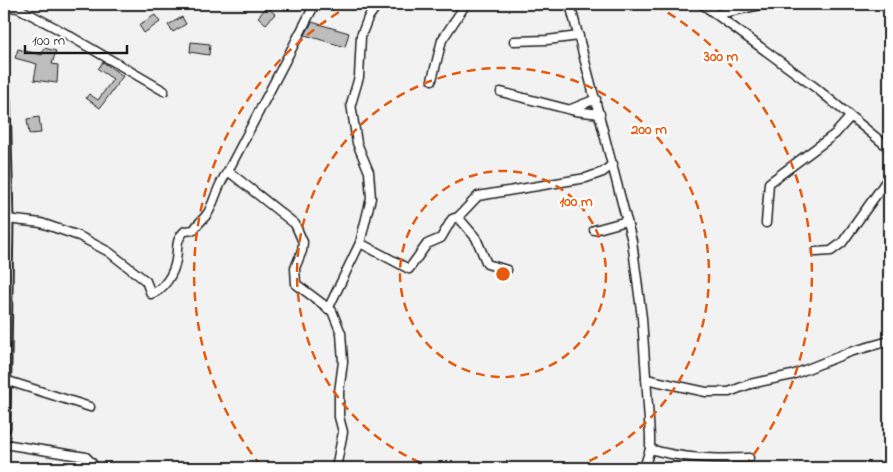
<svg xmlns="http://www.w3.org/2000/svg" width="893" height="472" viewBox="0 0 893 472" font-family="'Indie Flower',sans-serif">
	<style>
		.building { fill: #bdbdbd; stroke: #1c1c1c }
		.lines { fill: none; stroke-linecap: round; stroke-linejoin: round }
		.street-casing { stroke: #1c1c1c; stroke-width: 11 }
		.secondary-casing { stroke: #1c1c1c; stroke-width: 15 }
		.street { stroke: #fff; stroke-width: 8 }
		.secondary { stroke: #fff; stroke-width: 11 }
		.ring { fill: none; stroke: #e8590c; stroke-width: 2.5; stroke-dasharray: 9 6 }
		.centre { fill: #e8590c; stroke: #fff; stroke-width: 2.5 }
		.ring-label { font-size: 15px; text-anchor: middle; font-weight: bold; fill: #e8590c; stroke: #fff; stroke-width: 4.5; stroke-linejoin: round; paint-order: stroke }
	</style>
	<rect width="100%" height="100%" fill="#f2f2f2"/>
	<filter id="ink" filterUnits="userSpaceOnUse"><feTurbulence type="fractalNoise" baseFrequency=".02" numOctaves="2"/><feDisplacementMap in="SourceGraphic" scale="10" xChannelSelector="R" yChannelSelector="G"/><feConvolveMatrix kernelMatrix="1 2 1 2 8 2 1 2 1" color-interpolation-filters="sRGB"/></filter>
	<g filter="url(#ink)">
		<g class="building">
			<path d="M 267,7 L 275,14 L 266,24 L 258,17 Z"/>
			<path d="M 155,15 L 160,22 L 144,33 L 139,25 Z"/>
			<path d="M 182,17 L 186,24 L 173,32 L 168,25 Z"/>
			<path d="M 312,22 L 349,33 L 345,47 L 305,35 Z"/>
			<path d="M 191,42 L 210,44 L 209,55 L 190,52 Z"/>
			<path d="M 44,48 L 56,51 L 52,64 L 58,65 L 57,83 L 34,80 L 37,64 L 15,58 L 18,49 L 42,55 Z"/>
			<path d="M 103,62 L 123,76 L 100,108 L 86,98 L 89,94 L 98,100 L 113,79 L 98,69 Z"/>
			<path d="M 39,117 L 41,133 L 29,134 L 27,119 Z"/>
		</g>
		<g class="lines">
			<g class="street-casing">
				<g id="street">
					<path d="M 570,4 L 632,241 L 642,318 L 650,436 L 650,449 L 644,468"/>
					<path d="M 702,4 L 816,88 L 889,148"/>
					<path d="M 4,6 L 18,8 L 56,28 L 164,91"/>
					<path d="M 718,14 L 765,4"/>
					<path d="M 514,41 L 547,40 L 579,36"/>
					<path d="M 432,80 L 442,40 L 466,4"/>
					<path d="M 501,92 L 575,111 L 600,114"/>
					<path d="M 571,109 L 596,99"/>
					<path d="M 228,171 L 295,224 L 303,242 L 302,251 L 295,268 L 296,284 L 332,311 L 341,333 L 343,362 L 339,392 L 339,417 L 343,432 L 336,468"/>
					<path d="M 458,217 L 476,238 L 487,264 L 507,270"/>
					<path d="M 7,219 L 41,223 L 79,236 L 109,252 L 146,281 L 151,294 C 164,290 174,273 176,260 C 178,249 175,239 185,231 L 194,230 C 198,222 205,219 209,211 C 216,197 218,184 228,171 L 315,4"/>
					<path d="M 766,223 L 769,183 L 835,134 L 850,117"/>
					<path d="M 594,230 L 627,221"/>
					<path d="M 360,243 L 409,269 L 427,244 L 441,238 L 452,219 L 458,217 L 478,196 L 586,178 L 603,172 L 613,164"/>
					<path d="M 816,252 L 831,251 L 842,243 L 889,177"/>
					<path d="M 328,309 L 360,243 L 371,198 L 369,172 L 357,143 L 351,104 L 359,77 L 361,36 L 368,18 L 378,4"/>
					<path d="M 646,379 L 706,392 L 729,392 L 750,384 L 792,375 L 850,352 L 889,341"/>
					<path d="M 5,380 L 90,407"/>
					<path d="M 4,444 L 86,457 L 92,463"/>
					<path d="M 650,449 C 683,459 715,459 749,458"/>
				</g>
			</g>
			<g class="secondary-casing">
				<path id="secondary" d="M 4,99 L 7,219 L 4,428"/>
			</g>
			<use href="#street" class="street"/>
			<use href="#secondary" class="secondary"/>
		</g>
	</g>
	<g class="ring">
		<circle cx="503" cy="274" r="103"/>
		<path d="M434 468A206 206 0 1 1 572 468"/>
		<path d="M261 466A309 309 0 0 1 351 5M655 5A309 309 0 0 1 745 466"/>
	</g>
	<circle cx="503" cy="274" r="8" class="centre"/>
	<g class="ring-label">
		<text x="721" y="61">300 m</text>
		<text x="649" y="134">200 m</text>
		<text x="576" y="206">100 m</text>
	</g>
	<rect width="893" height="472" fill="none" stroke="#fff" stroke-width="20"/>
	<rect x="10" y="10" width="873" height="452" fill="none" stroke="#1c1c1c" stroke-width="2" filter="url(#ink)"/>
	<path d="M25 45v8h102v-8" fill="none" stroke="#1c1c1c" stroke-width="2.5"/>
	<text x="32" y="45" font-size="15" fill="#1c1c1c" stroke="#ffffff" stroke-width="4" paint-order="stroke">100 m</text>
</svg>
